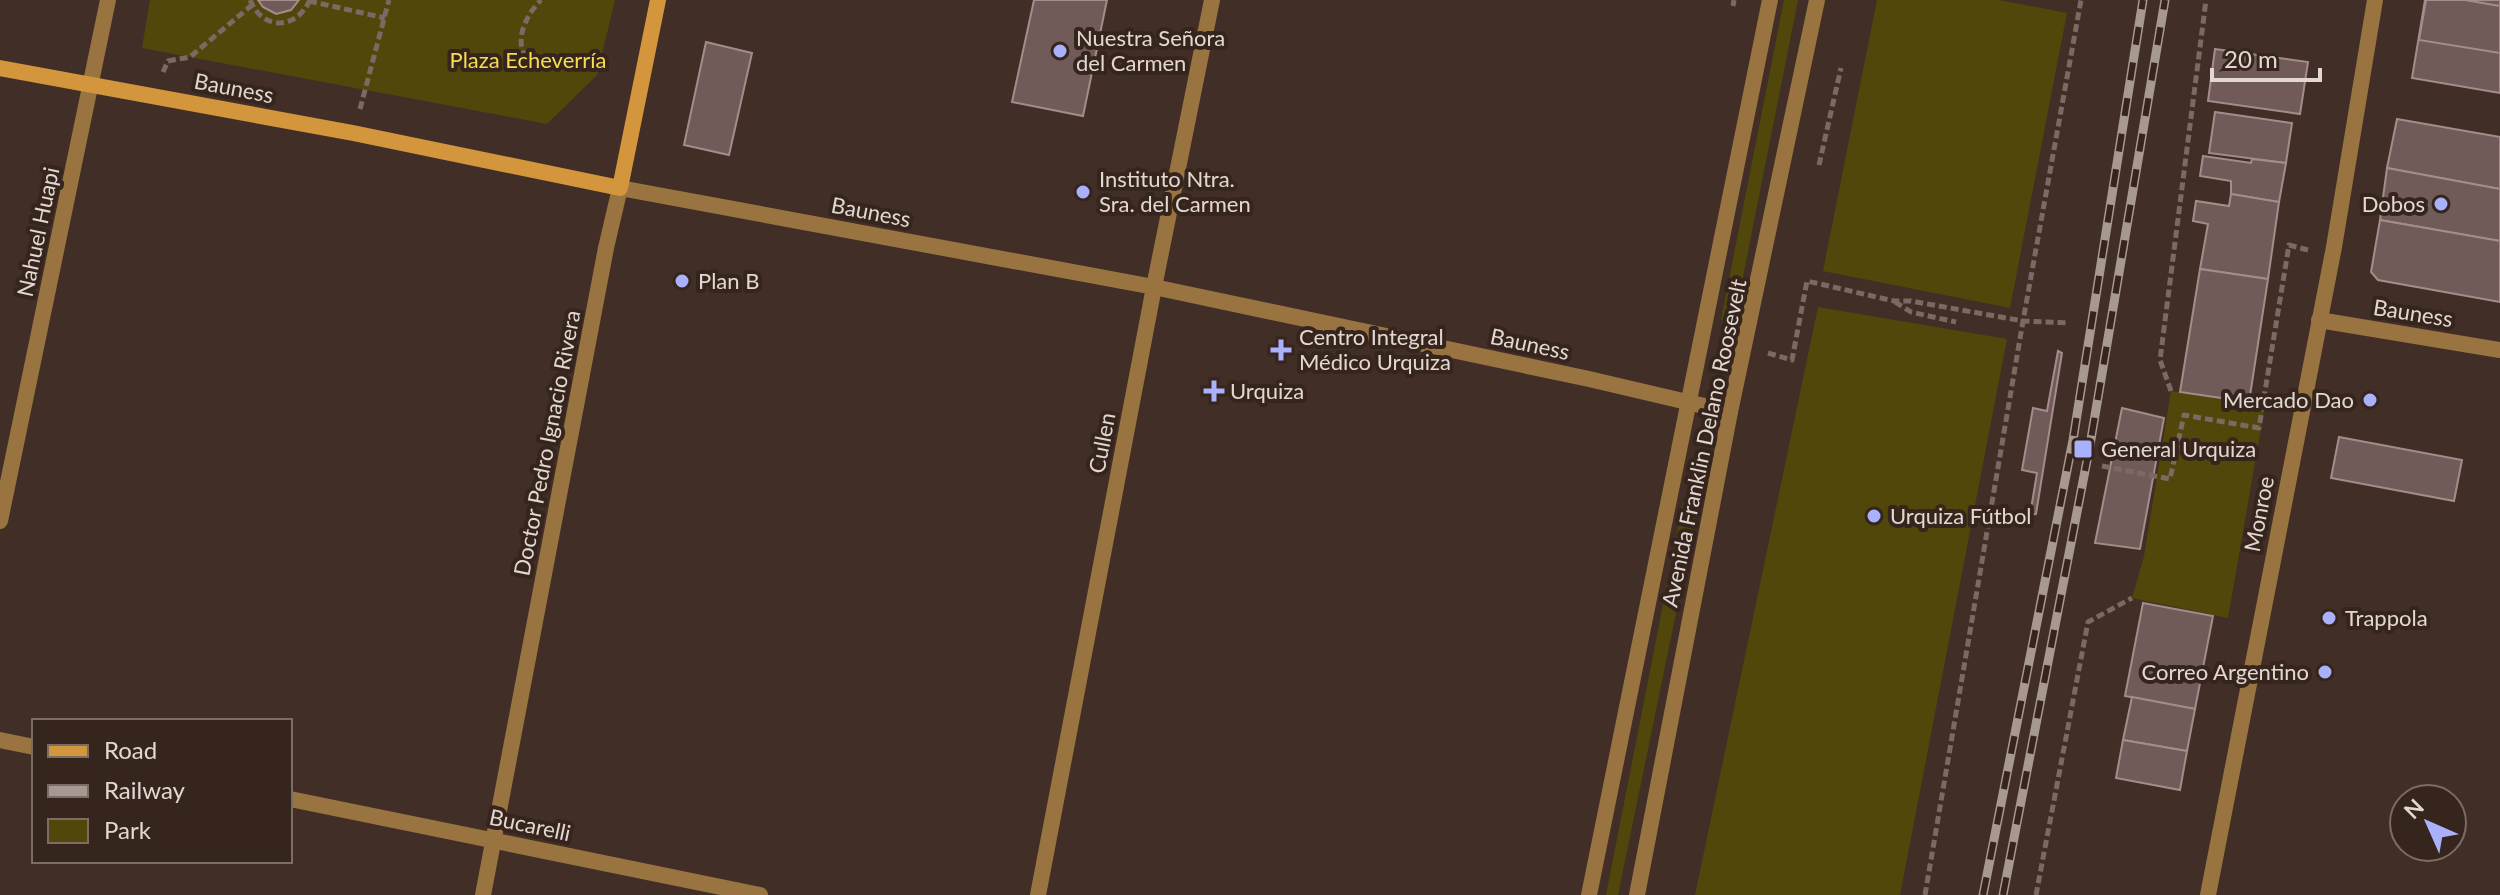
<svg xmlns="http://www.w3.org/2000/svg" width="2500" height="895" viewBox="0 0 2500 895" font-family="Lato,sans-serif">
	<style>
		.green { fill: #51470b }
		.building { fill: #715b59; stroke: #a58c8b; stroke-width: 2 }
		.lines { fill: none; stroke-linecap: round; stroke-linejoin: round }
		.path { stroke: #7a6a63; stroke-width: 5; stroke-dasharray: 8 4; stroke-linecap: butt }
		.minor { stroke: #9a7440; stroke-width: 16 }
		.tertiary { stroke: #9a7440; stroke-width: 16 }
		.secondary { stroke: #d3963c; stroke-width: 16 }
		.rail-casing { stroke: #a79992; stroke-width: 9 }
		.rail { stroke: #36251d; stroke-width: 6; stroke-dasharray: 18; stroke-linecap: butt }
		.poi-dot { fill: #a9b0fc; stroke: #36251d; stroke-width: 3 }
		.labels { text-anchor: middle; stroke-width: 8; stroke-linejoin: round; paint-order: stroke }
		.poi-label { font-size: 22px; fill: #e3d7d2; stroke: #36251d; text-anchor: start }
		.park-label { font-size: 22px; fill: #f5dc50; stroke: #36251d }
		.street-label { font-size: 22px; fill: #e3d7d2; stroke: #36251d }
	</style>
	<rect width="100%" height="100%" fill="#412f27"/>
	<g class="green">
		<path d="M 150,0 L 615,0 L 597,75 L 547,124 L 142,48 Z"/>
		<path d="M 1784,0 L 1798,0 L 1734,322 L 1721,320 Z"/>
		<path d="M 1877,0 L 1999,0 L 2067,13 L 2010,308 L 1823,271 Z"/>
		<path d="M 1818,307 L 2007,339 L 1900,895 L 1695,895 Z"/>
		<path d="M 2171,391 L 2265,405 L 2228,618 L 2132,598 L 2144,556 Z"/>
		<path d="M 1683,503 L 1698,506 L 1618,895 L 1606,895 Z"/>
	</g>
	<g class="building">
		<path d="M 299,0 L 291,10 L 276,14 L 263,7 L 258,0 Z"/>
		<path d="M 1034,0 L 1107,0 L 1083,116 L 1012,102 Z"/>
		<path d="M 2425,0 L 2500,0 L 2500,93 L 2412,78 Z"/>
		<path d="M 2426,0 L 2465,0 L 2500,6 L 2500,53 L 2419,40 Z"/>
		<path d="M 706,42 L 752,53 L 729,155 L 684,145 Z"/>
		<path d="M 2215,49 L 2308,62 L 2300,114 L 2208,101 Z"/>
		<path d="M 2215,112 L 2292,123 L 2286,163 L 2209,153 Z"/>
		<path d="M 2397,119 L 2500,137 L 2500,189 L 2387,168 Z"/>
		<path d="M 2203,156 L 2251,163 L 2252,159 L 2286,163 L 2279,202 L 2231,194 L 2231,181 L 2200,176 Z"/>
		<path d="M 2387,168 L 2500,189 L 2500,241 L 2380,220 Z"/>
		<path d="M 2231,194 L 2279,202 L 2268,279 L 2200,269 L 2208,224 L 2193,221 L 2196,201 L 2229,206 Z"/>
		<path d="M 2380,220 L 2500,241 L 2500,302 L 2378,280 L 2371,272 Z"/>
		<path d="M 2200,269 L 2268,279 L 2249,402 L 2180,392 Z"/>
		<path d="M 2058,351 L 2062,353 L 2036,514 L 2030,515 L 2037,473 L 2022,470 L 2033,408 L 2047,411 Z"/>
		<path d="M 2122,408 L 2164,418 L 2140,549 L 2095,543 Z"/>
		<path d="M 2339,437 L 2462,460 L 2454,501 L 2331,478 Z"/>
		<path d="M 2143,603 L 2213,616 L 2195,709 L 2125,696 Z"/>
		<path d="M 2132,697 L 2195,709 L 2187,751 L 2123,740 Z"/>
		<path d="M 2123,740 L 2187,751 L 2180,790 L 2116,778 Z"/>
	</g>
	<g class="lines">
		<g class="path">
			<path d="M 250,0 C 263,31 296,30 310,0"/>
			<path d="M 309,1 L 385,18"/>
			<path d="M 1733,6 L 1734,0"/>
			<path d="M 535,66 C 510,49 523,18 541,0"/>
			<path d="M 163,72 L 168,61 L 190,57 L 252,5"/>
			<path d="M 360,109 L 389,0"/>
			<path d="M 1819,165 L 1841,68"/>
			<path d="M 1895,302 L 1911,312 L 1956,322"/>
			<path d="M 1768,353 L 1792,360 L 1807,281 L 1894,301 L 1911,301 L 2023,321 L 2069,323"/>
			<path d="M 2171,391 L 2160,360 L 2206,0"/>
			<path d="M 2102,466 L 2170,479 L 2184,415 L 2259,428 L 2289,245 L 2308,250"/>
			<path d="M 1925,895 L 2023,321 L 2081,0"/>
			<path d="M 2036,895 L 2088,622 L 2132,598"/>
		</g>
		<g class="minor">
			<path d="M 2319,320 L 2500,350"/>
			<path d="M 0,521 L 108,0"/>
			<path d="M 0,740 L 34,747"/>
			<path d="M 290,799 L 760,895"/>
			<path d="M 483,895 L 606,248 L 620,188"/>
			<path d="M 1038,895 L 1154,287 L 1212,0"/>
		</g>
		<g class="tertiary">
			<path d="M 620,188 L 1154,287 L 1589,379 L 1730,412"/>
			<path d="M 1589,895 L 1770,0"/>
			<path d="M 1637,895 L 1730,412 L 1817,0"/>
			<path d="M 2208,895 L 2334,247 L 2375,0"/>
		</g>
		<path class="secondary" d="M 0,68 L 353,133 L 620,188 L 658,0"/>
		<g class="rail-casing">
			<g id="rail">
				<path d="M 1983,895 L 2073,440 L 2143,0"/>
				<path d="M 2003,895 L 2090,445 L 2165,0"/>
			</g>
		</g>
		<use href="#rail" class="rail"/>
	</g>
	<g class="poi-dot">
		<circle cx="1060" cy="51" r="8"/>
		<circle cx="1083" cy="192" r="8"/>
		<circle cx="2441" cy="204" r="8"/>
		<circle cx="682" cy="281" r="8"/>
		<path d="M1277 338h8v8h8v8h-8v8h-8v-8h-8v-8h8z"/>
		<path d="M1210 379h8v8h8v8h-8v8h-8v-8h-8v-8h8z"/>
		<circle cx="2370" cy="400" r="8"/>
		<rect x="2073" y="439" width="20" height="20" rx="4"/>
		<circle cx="1874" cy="516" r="8"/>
		<circle cx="2329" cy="618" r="8"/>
		<circle cx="2325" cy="672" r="8"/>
	</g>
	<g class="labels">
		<g class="poi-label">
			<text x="1076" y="46">Nuestra Señora<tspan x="1076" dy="25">del Carmen</tspan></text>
			<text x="1099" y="187">Instituto Ntra.<tspan x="1099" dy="25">Sra. del Carmen</tspan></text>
			<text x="2425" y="212" text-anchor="end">Dobos</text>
			<text x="698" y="289">Plan B</text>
			<text x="1299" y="345">Centro Integral<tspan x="1299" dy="25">Médico Urquiza</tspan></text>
			<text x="1230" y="399">Urquiza</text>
			<text x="2354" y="408" text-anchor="end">Mercado Dao</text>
			<text x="2101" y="457">General Urquiza</text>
			<text x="1890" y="524">Urquiza Fútbol</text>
			<text x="2345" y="626">Trappola</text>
			<text x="2309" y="680" text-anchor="end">Correo Argentino</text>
		</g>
		<g class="park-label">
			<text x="528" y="68">Plaza Echeverría</text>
		</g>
		<g class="street-label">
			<text transform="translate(234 88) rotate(11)" y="8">Bauness</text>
			<text transform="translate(871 212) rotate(11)" y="8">Bauness</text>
			<text transform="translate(38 232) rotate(-78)" y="8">Nahuel Huapi</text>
			<text transform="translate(2413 313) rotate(9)" y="8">Bauness</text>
			<text transform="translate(1530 344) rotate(12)" y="8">Bauness</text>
			<text transform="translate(547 443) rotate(-79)" y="8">Doctor Pedro Ignacio Rivera</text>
			<text transform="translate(1102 443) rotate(-79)" y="8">Cullen</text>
			<text transform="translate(1704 443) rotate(-78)" y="8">Avenida Franklin Delano Roosevelt</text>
			<text transform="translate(2259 514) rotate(-79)" y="8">Monroe</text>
			<text transform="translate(530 825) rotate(12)" y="8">Bucarelli</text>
		</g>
	</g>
	<rect x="32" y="719" width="260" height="144" fill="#36251d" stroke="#7b6c65" stroke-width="2"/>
	<rect x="48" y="745" width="40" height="12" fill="#d3963c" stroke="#7b6c65" stroke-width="2"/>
	<text x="104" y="759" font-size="24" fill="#e3d7d2">Road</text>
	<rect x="48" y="785" width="40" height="12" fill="#a79992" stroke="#7b6c65" stroke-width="2"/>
	<text x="104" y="799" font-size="24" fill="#e3d7d2">Railway</text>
	<rect x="48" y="819" width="40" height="24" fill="#51470b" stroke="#7b6c65" stroke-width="2"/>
	<text x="104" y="839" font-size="24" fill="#e3d7d2">Park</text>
	<g transform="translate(2428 823) rotate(315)"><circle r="38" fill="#36251d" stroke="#7b6c65" stroke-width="2"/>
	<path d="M0-6L14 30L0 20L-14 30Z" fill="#a9b0fc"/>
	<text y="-12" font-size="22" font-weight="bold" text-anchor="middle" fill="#e3d7d2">N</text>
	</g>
	<path d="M2212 68v12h108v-12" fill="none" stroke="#e3d7d2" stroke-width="4"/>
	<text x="2224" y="68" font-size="24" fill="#e3d7d2" stroke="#36251d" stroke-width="6" paint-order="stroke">20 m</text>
</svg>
